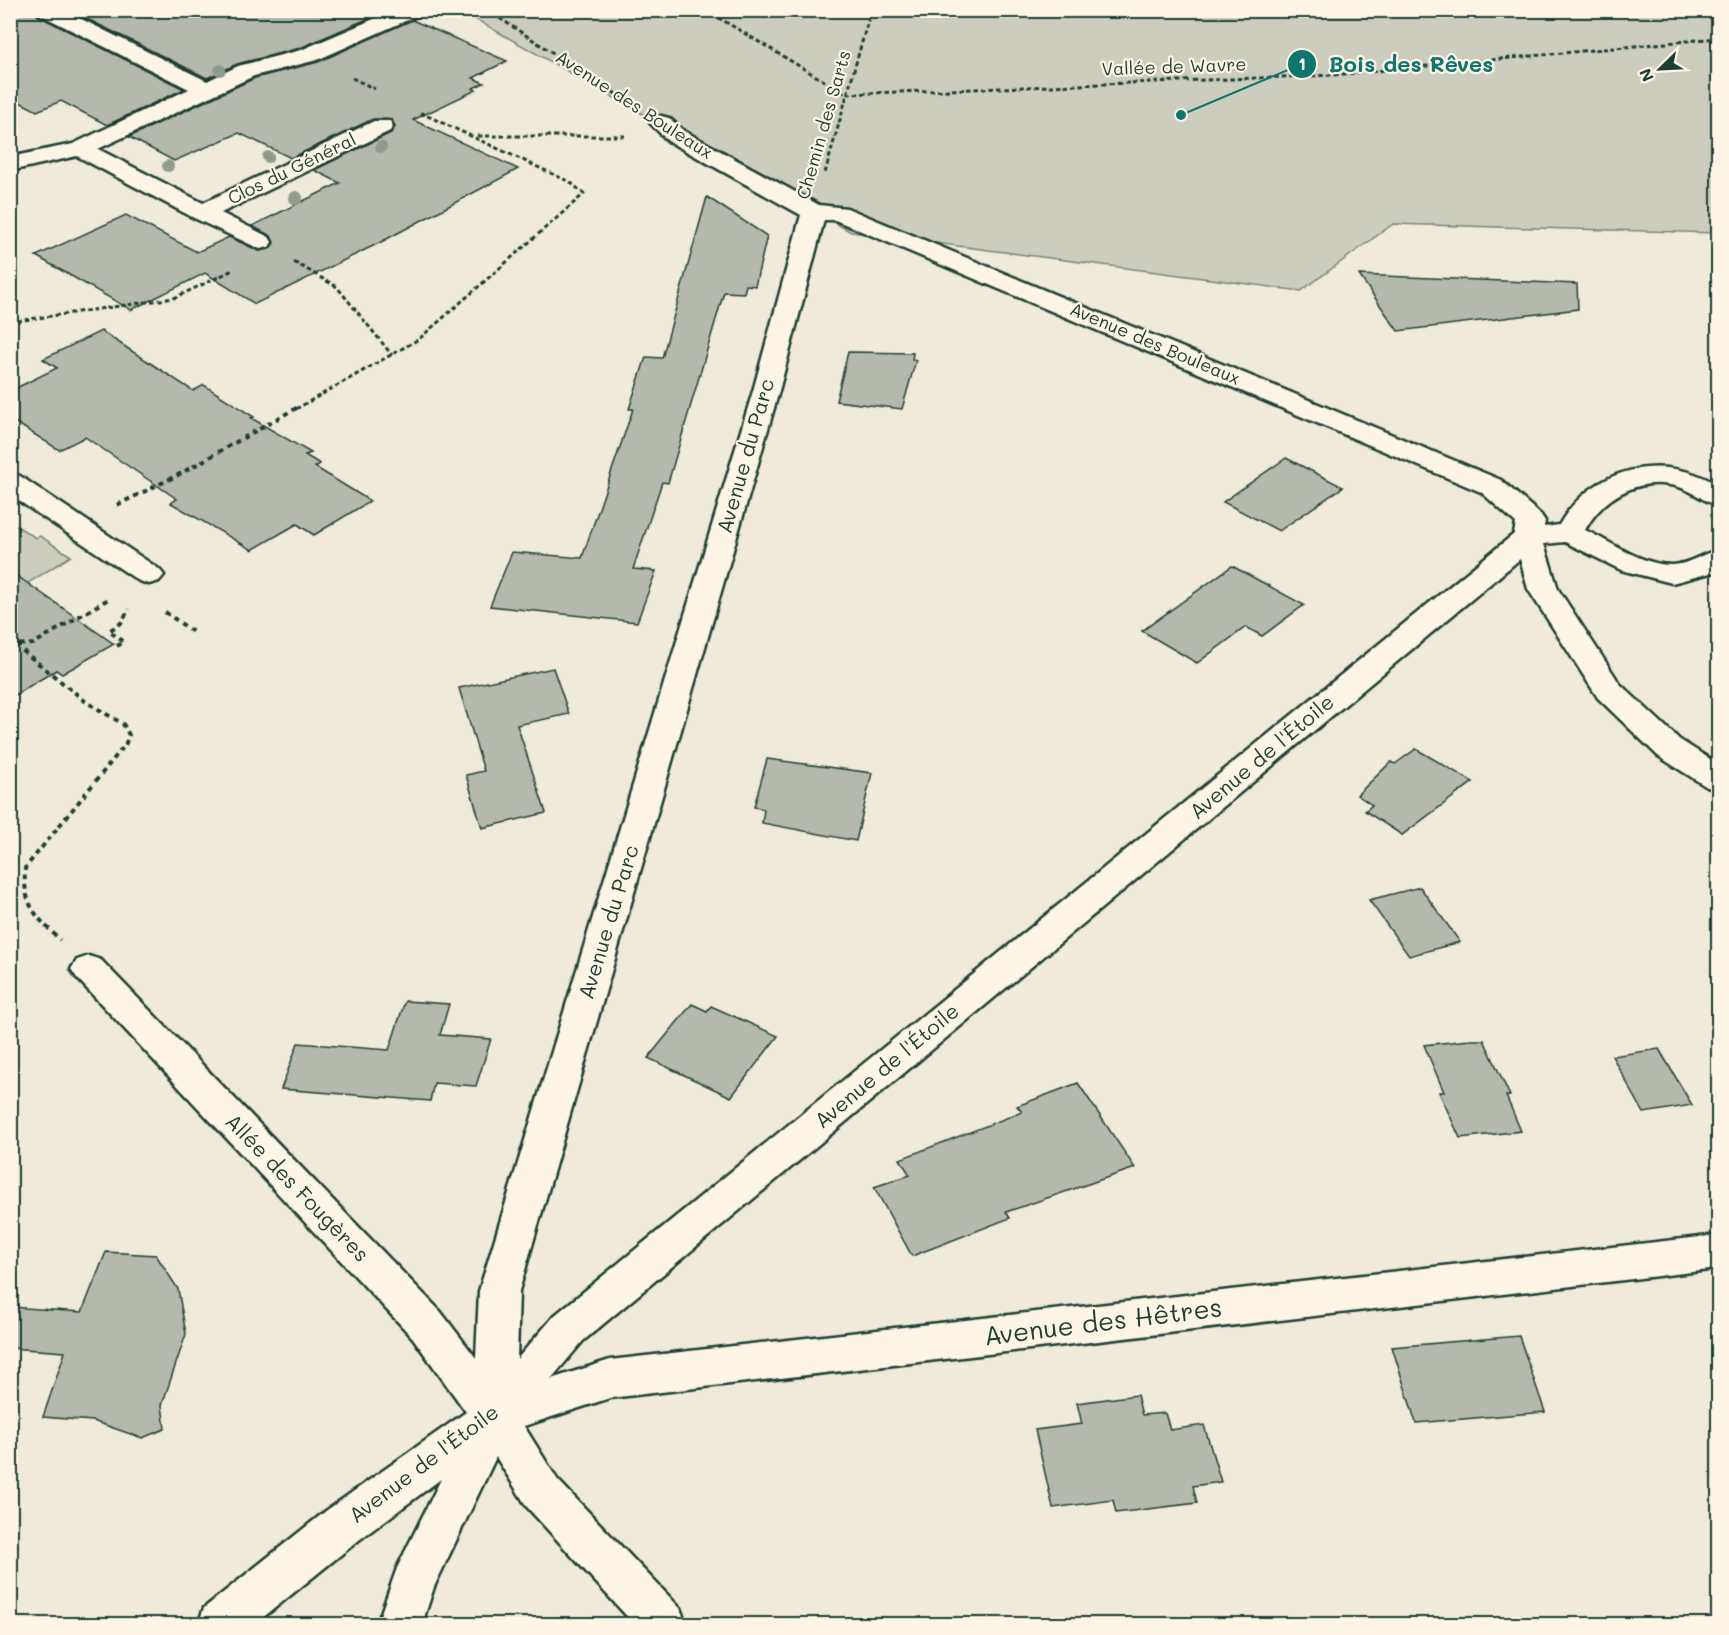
<svg xmlns="http://www.w3.org/2000/svg" width="1729" height="1635" viewBox="0 0 1729 1635" font-family="Mali,sans-serif">
	<style>
		.green { fill: #cccdbf; stroke: #76857a; stroke-width: 1.5 }
		.building { fill: #b5b9ad; stroke: #1f3d34; stroke-width: 1.5 }
		.lines { fill: none; stroke-linecap: round; stroke-linejoin: round }
		.minor-casing { stroke: #1f3d34; stroke-width: 5 }
		.path-far1 { stroke: #1f3d34; stroke-width: 3; stroke-dasharray: 4.5 3; stroke-linecap: butt }
		.path { stroke: #1f3d34; stroke-width: 4; stroke-dasharray: 5 4.5; stroke-linecap: butt }
		.minor { fill: #fcf5e5; fill-rule: evenodd }
		.tree { fill: #909b8e }
		.labels { text-anchor: middle; stroke-width: 4.5; stroke-linejoin: round; paint-order: stroke }
		.far-street-label { font-size: 18px; fill: #1f3d34; stroke: #fcf5e5 }
		.street-label { font-size: 21px; fill: #1f3d34; stroke: #fcf5e5 }
		.near-street-label { font-size: 26px; fill: #1f3d34; stroke: #fcf5e5 }
		.leader { fill: none; stroke: #0f766e; stroke-width: 2 }
		.callout-dot { fill: #0f766e; stroke: #fcf5e5; stroke-width: 2 }
		.mark-label { font-size: 18px; text-anchor: middle; font-weight: bold; fill: #fff }
		.callout-label { font-size: 22px; text-anchor: middle; font-weight: bold; fill: #0f766e; stroke: #fcf5e5; stroke-width: 4.5; stroke-linejoin: round; paint-order: stroke }
	</style>
	<rect width="100%" height="100%" fill="#efeada"/>
	<filter id="ink" filterUnits="userSpaceOnUse"><feTurbulence type="fractalNoise" baseFrequency=".0167" numOctaves="2"/><feDisplacementMap in="SourceGraphic" scale="12" xChannelSelector="R" yChannelSelector="G"/><feConvolveMatrix kernelMatrix="1 2 1 2 8 2 1 2 1" color-interpolation-filters="sRGB"/></filter>
	<g filter="url(#ink)">
		<g class="green">
			<path d="M 487,10 L 1718,11 L 1718,233 L 1393,224 L 1301,291 L 851,232 L 475,19 L 492,13 Z"/>
			<path d="M 10,522 L 36,538 L 40,536 L 71,556 L 11,594 Z"/>
		</g>
		<g class="building">
			<path d="M 10,10 L 34,10 L 38,16 L 184,89 L 107,125 L 61,101 L 37,111 L 10,97 Z"/>
			<path d="M 69,10 L 388,10 L 300,48 L 237,64 L 207,78 Z"/>
			<path d="M 412,20 L 507,61 L 473,78 L 484,83 L 473,88 L 476,90 L 413,120 L 518,169 L 381,242 L 255,304 L 205,273 L 131,310 L 36,256 L 126,215 L 197,252 L 229,237 L 259,251 L 269,249 L 274,243 L 271,236 L 252,226 L 340,183 L 314,170 L 391,133 L 395,127 L 392,120 L 373,119 L 291,158 L 239,133 L 174,161 L 129,137 L 255,78 L 318,62 Z"/>
			<path d="M 707,197 L 767,236 L 755,286 L 746,285 L 744,293 L 724,292 L 668,483 L 662,482 L 633,569 L 656,571 L 637,622 L 490,606 L 512,552 L 582,558 L 633,409 L 629,409 L 646,357 L 662,358 Z"/>
			<path d="M 1359,275 L 1577,284 L 1578,309 L 1398,331 Z"/>
			<path d="M 101,331 L 193,391 L 204,385 L 254,417 L 251,418 L 311,453 L 305,455 L 320,464 L 315,467 L 370,501 L 314,535 L 297,524 L 252,550 L 171,503 L 177,499 L 85,437 L 59,450 L 10,419 L 10,391 L 57,368 L 43,359 Z"/>
			<path d="M 848,352 L 913,353 L 912,360 L 916,360 L 902,409 L 836,401 Z"/>
			<path d="M 1286,458 L 1343,487 L 1279,531 L 1223,502 Z"/>
			<path d="M 1232,566 L 1304,605 L 1262,636 L 1246,627 L 1197,663 L 1142,631 Z"/>
			<path d="M 10,571 L 114,644 L 62,674 L 56,670 L 10,698 Z"/>
			<path d="M 553,668 L 569,714 L 517,725 L 546,813 L 482,828 L 466,775 L 484,771 L 459,688 Z"/>
			<path d="M 1416,749 L 1473,782 L 1402,835 L 1365,811 L 1372,805 L 1357,795 L 1391,762 L 1395,764 Z"/>
			<path d="M 767,759 L 872,773 L 856,841 L 762,823 L 764,809 L 754,807 Z"/>
			<path d="M 1420,887 L 1460,942 L 1409,956 L 1369,900 Z"/>
			<path d="M 405,1001 L 449,1004 L 440,1035 L 491,1039 L 476,1086 L 434,1083 L 430,1101 L 281,1089 L 298,1043 L 389,1050 Z"/>
			<path d="M 692,1004 L 707,1011 L 711,1006 L 778,1036 L 731,1097 L 648,1058 Z"/>
			<path d="M 1470,1040 L 1484,1040 L 1510,1096 L 1506,1096 L 1521,1131 L 1460,1138 L 1439,1092 L 1444,1092 L 1424,1045 Z"/>
			<path d="M 1659,1049 L 1692,1105 L 1644,1113 L 1612,1056 Z"/>
			<path d="M 1078,1083 L 1135,1168 L 1006,1212 L 1010,1218 L 912,1256 L 874,1187 L 910,1175 L 900,1159 L 1022,1112 L 1017,1106 Z"/>
			<path d="M 106,1252 L 156,1255 L 178,1289 L 186,1334 L 162,1405 L 165,1429 L 142,1438 L 93,1421 L 43,1417 L 65,1352 L 10,1348 L 10,1307 L 82,1312 Z"/>
			<path d="M 1519,1336 L 1545,1412 L 1416,1423 L 1392,1347 Z"/>
			<path d="M 1137,1395 L 1142,1415 L 1165,1413 L 1170,1430 L 1204,1425 L 1221,1482 L 1193,1486 L 1197,1503 L 1116,1513 L 1113,1500 L 1053,1508 L 1035,1430 L 1082,1424 L 1077,1403 Z"/>
		</g>
		<g class="lines">
			<g class="minor-casing">
				<g id="minor">
					<path d="M 36,10 L 63,10 L 207,81 L 238,66 L 301,50 L 395,10 L 424,10 L 421,14 L 317,60 L 254,76 L 98,149 L 203,203 L 374,121 L 390,121 L 393,126 L 390,131 L 221,213 L 269,237 L 272,242 L 269,247 L 260,249 L 194,218 L 77,156 L 10,171 L 10,157 L 73,144 L 189,89 L 39,14 Z"/>
					<path d="M 661,116 L 669,118 L 684,131 L 819,205 L 847,208 L 1501,480 L 1541,515 L 1545,521 L 1544,527 L 1559,525 C 1591,468 1662,451 1718,485 L 1718,505 C 1707,503 1699,496 1689,491 C 1648,472 1605,493 1585,530 C 1611,542 1644,566 1673,565 C 1690,564 1703,553 1718,550 L 1718,571 L 1672,583 L 1621,570 L 1565,542 L 1544,544 L 1558,589 L 1620,684 L 1680,740 L 1718,764 L 1718,790 L 1707,787 L 1658,756 L 1598,698 L 1528,589 L 1520,559 L 583,1341 L 551,1379 L 610,1360 L 1718,1235 L 1718,1269 L 610,1398 L 524,1426 L 557,1479 L 680,1608 L 686,1624 L 634,1624 L 527,1507 L 496,1457 L 434,1587 L 422,1624 L 377,1624 L 397,1568 L 441,1479 L 359,1540 L 255,1624 L 198,1624 L 204,1608 L 327,1510 L 466,1412 L 413,1338 L 77,978 L 71,969 L 77,960 L 89,956 L 101,960 L 441,1312 L 476,1358 L 479,1291 L 753,391 L 801,215 L 668,141 L 650,123 L 653,118 ZM 824,220 L 835,220 L 1481,492 L 1516,523 L 1514,534 L 555,1315 L 517,1359 L 519,1291 L 779,391 Z"/>
					<path d="M 10,474 L 20,476 L 159,569 L 164,575 L 159,581 L 149,584 L 139,581 L 10,495 Z"/>
				</g>
			</g>
			<g class="path-far1">
				<path d="M 487,10 L 630,103"/>
				<path d="M 697,10 L 719,18 L 846,94 L 1334,75 L 1718,38"/>
				<path d="M 352,78 L 375,89"/>
				<path d="M 478,136 L 626,136"/>
				<path d="M 825,173 L 871,10"/>
				<path d="M 294,262 L 337,287 L 392,355"/>
				<path d="M 10,322 L 174,298 L 233,270"/>
				<path d="M 296,409 L 419,339 L 584,194 L 570,182 L 419,112"/>
			</g>
			<g class="path">
				<path d="M 117,505 L 178,475 L 298,407"/>
				<path d="M 165,612 L 193,632 L 190,634"/>
				<path d="M 17,643 L 23,651 L 85,701 L 123,724 L 129,735 L 125,745 L 25,868 C 23,906 35,915 60,940"/>
				<path d="M 10,645 L 33,644 L 110,598"/>
				<path d="M 117,646 L 124,642 L 109,631 L 121,623 L 129,609"/>
			</g>
			<use href="#minor" class="minor"/>
		</g>
		<g class="tree">
			<circle cx="220" cy="70" r="6"/>
			<circle cx="381" cy="147" r="6"/>
			<circle cx="268" cy="157" r="6"/>
			<circle cx="168" cy="166" r="6"/>
			<circle cx="296" cy="198" r="7"/>
		</g>
	</g>
	<g class="labels">
		<g class="far-street-label">
			<text transform="translate(1174 67) rotate(-2)" y="6">Vallée de Wavre</text>
			<text transform="translate(634 105) rotate(33)" y="6">Avenue des Bouleaux</text>
			<text transform="translate(824 125) rotate(-74)" y="6">Chemin des Sarts</text>
			<text transform="translate(292 169) rotate(-26)" y="6">Clos du Général</text>
			<text transform="translate(1155 344) rotate(23)" y="6">Avenue des Bouleaux</text>
		</g>
		<g class="street-label">
			<text transform="translate(746 456) rotate(-74)" y="7">Avenue du Parc</text>
			<text transform="translate(1262 757) rotate(-40)" y="7">Avenue de l'Étoile</text>
			<text transform="translate(609 922) rotate(-73)" y="7">Avenue du Parc</text>
			<text transform="translate(887 1066) rotate(-40)" y="7">Avenue de l'Étoile</text>
			<text transform="translate(297 1188) rotate(46)" y="7">Allée des Fougères</text>
			<text transform="translate(424 1464) rotate(-37)" y="7">Avenue de l'Étoile</text>
		</g>
		<g class="near-street-label">
			<text transform="translate(1103 1322) rotate(-7)" y="9">Avenue des Hêtres</text>
		</g>
	</g>
	<path class="leader" d="M1181 115L1302 64"/>
	<g class="callout-dot">
		<circle cx="1181" cy="115" r="6"/>
		<circle cx="1302" cy="64" r="15"/>
	</g>
	<g class="mark-label">
		<text x="1302" y="70">1</text>
	</g>
	<g class="callout-label">
		<text x="1411" y="72">Bois des Rêves</text>
	</g>
	<rect width="1729" height="1635" fill="none" stroke="#fcf5e5" stroke-width="36"/>
	<rect x="18" y="18" width="1693" height="1599" fill="none" stroke="#1f3d34" stroke-width="2" filter="url(#ink)"/>
	<g transform="translate(1660 69) rotate(246)" stroke="#fcf5e5" stroke-width="4.5" paint-order="stroke">
	<path d="M0-4.5L10 22L0 15L-10 22Z" fill="#1f3d34"/>
	<text y="-9" font-size="16" font-weight="bold" text-anchor="middle" fill="#1f3d34">N</text>
	</g>
</svg>
